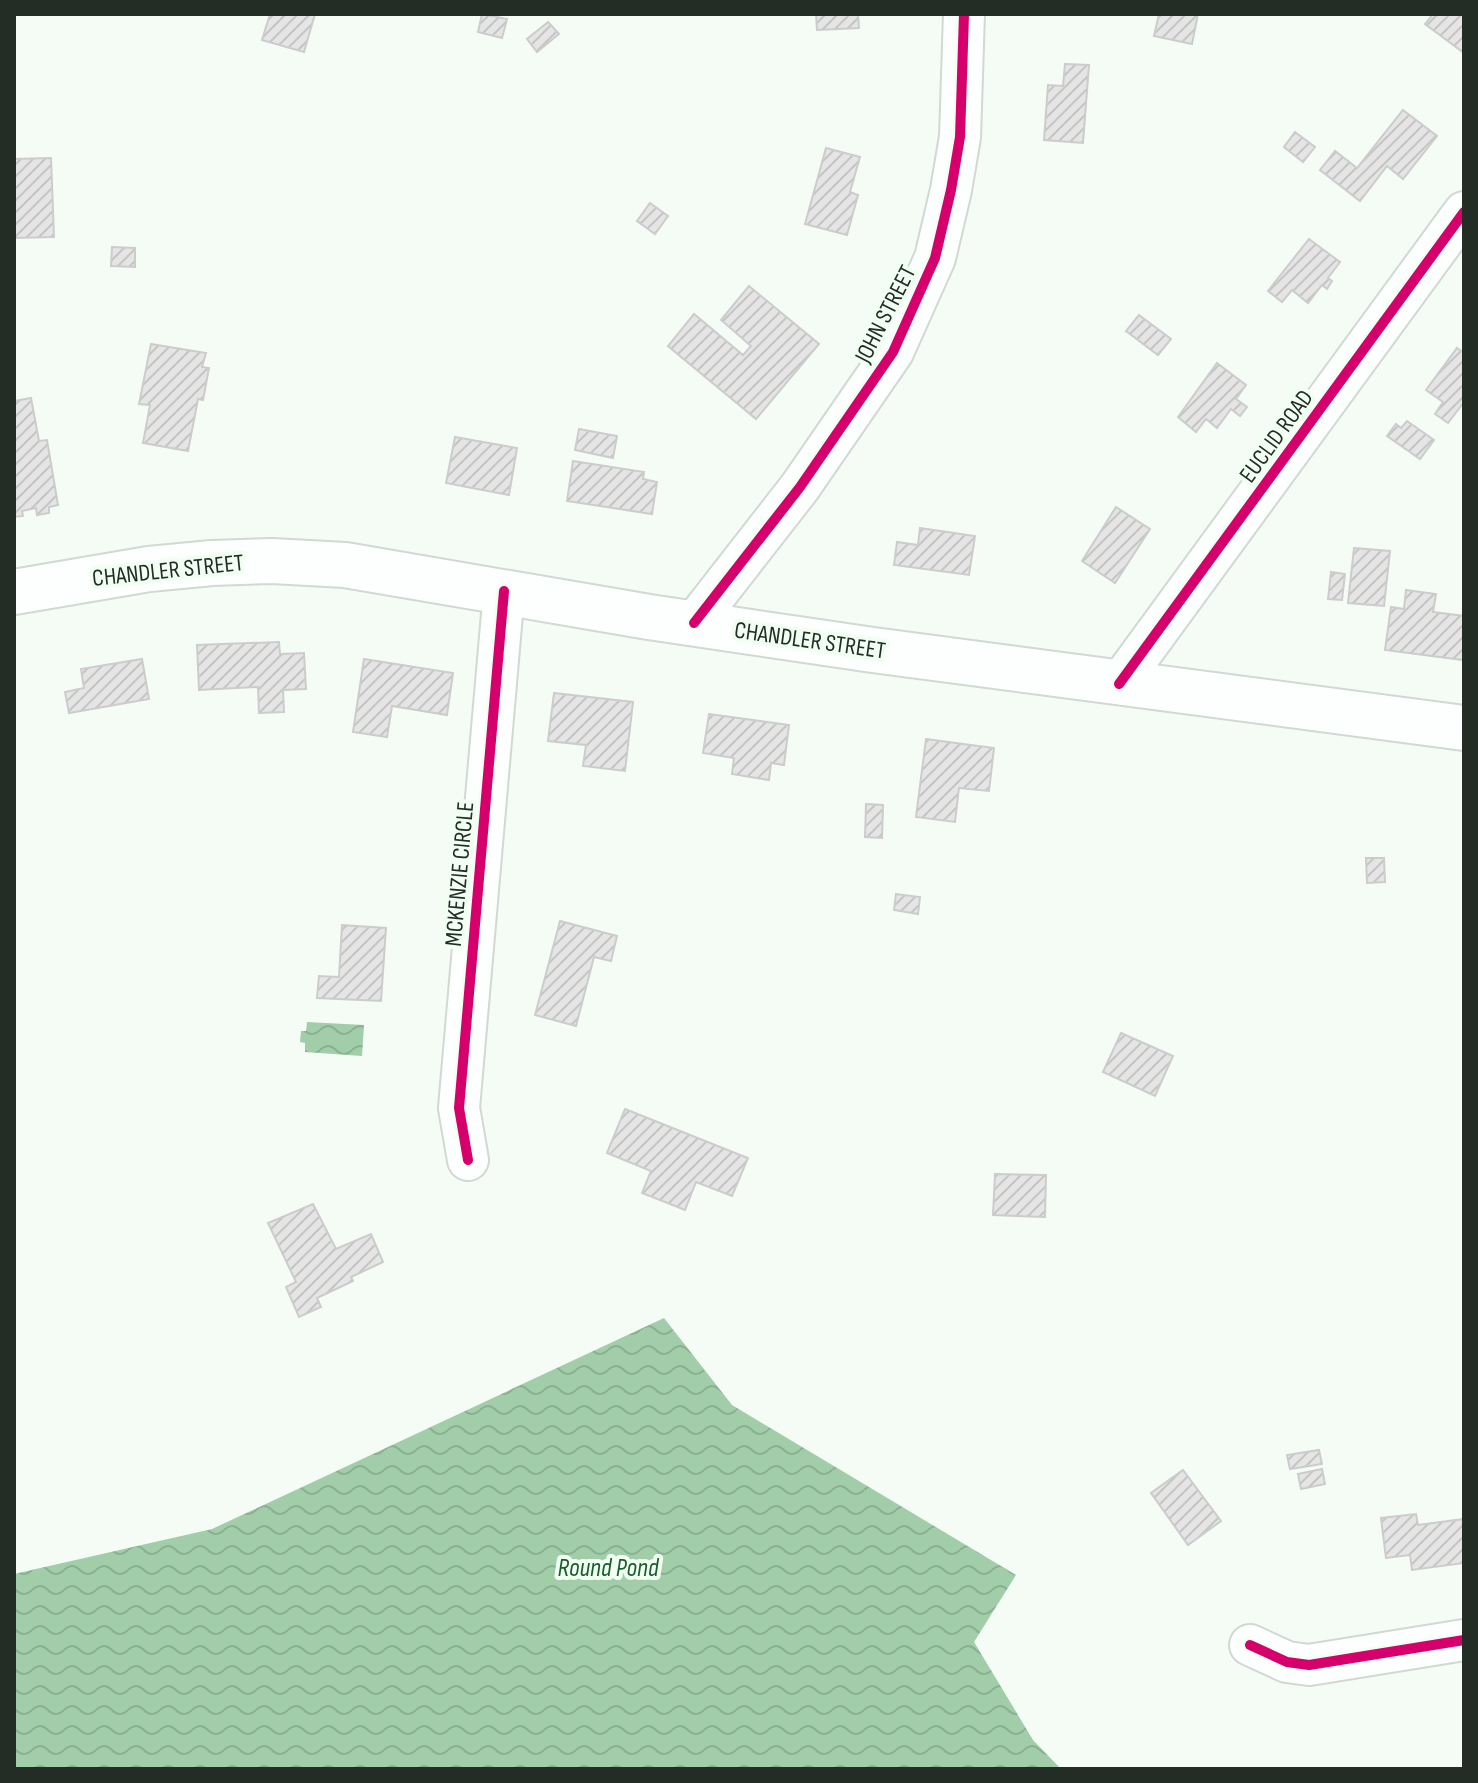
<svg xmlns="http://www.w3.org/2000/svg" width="1478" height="1783" viewBox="0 0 1478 1783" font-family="'Sofia Sans Condensed',sans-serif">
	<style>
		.water { fill: url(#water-waves) }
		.building { fill: url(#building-hatch); stroke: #cdcccc; stroke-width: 2 }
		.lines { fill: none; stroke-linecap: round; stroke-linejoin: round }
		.minor-casing { stroke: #d1d9d2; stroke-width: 44 }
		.major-casing { stroke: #d1d9d2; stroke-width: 48 }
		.minor { stroke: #fdfffe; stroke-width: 40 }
		.major { stroke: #fdfffe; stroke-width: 44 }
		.cycleway-casing { stroke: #f1fff2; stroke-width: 15 }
		.cycleway { stroke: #d6006c; stroke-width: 10 }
		.labels { text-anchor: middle; stroke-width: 8; stroke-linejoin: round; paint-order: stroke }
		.street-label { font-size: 24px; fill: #242d25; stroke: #f1fff2 }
		.water-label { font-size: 26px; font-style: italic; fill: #1c5d2e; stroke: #f1fff2 }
	</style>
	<defs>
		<pattern id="water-waves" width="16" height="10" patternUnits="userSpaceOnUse" patternTransform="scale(2)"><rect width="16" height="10" fill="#a1cea9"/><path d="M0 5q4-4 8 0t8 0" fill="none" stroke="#8ab191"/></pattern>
		<pattern id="building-hatch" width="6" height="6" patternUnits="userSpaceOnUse" patternTransform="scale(2)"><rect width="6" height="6" fill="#e6e5e5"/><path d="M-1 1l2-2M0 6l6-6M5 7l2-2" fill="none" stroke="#c5c5c4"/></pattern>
	</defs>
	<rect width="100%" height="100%" fill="#f4fcf5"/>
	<g class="water">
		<path d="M 307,1022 L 364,1025 L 362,1056 L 305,1052 L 305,1043 L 300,1042 L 301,1031 L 306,1031 Z"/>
		<path d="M 664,1318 L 732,1405 L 1016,1575 L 974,1642 L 1033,1740 L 1061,1769 L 14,1769 L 14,1574 L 212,1529 Z"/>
	</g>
	<g class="building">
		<path d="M 270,14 L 315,14 L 304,52 L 262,40 Z"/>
		<path d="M 482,14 L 507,19 L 502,38 L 478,32 Z"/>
		<path d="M 816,14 L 858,14 L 859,28 L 817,30 Z"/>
		<path d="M 1159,14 L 1198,14 L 1192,44 L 1154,36 Z"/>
		<path d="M 1433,14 L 1464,14 L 1464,53 L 1425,24 Z"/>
		<path d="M 548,22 L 559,34 L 537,52 L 527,39 Z"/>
		<path d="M 1065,64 L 1089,65 L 1083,143 L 1044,140 L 1048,85 L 1063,86 Z"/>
		<path d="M 1403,110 L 1437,136 L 1403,179 L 1387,166 L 1360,201 L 1320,170 L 1335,151 L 1357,168 Z"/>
		<path d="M 1295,132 L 1315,147 L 1303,162 L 1284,147 Z"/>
		<path d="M 826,148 L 860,157 L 850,192 L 858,195 L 847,235 L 805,224 Z"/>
		<path d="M 51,158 L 54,237 L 14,238 L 14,159 Z"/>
		<path d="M 650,203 L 668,216 L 655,234 L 637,221 Z"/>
		<path d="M 1309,239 L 1340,262 L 1328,278 L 1332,281 L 1327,289 L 1322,285 L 1308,303 L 1292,290 L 1282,302 L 1268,291 Z"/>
		<path d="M 112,247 L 135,248 L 135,267 L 111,266 Z"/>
		<path d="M 749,286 L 819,344 L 756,419 L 668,346 L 694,314 L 743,355 L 751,346 L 721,320 Z"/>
		<path d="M 1139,315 L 1171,339 L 1158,355 L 1126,331 Z"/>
		<path d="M 151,344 L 206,353 L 202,367 L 209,368 L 203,400 L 198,399 L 188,451 L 143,443 L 150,405 L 139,404 Z"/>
		<path d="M 1457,348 L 1464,353 L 1464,402 L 1448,423 L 1435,414 L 1443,402 L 1426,390 Z"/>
		<path d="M 1217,363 L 1246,385 L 1236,399 L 1247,407 L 1240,416 L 1231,409 L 1217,428 L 1206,419 L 1196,432 L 1178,417 Z"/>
		<path d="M 31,398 L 39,441 L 47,440 L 58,505 L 49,507 L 49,513 L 37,515 L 36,508 L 22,511 L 23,516 L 14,517 L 14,401 Z"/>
		<path d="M 1407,421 L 1434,440 L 1420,459 L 1387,436 L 1396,424 L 1401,428 Z"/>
		<path d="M 579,429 L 617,436 L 613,458 L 575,450 Z"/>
		<path d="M 455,437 L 517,448 L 509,495 L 446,483 Z"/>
		<path d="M 573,461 L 644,472 L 643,479 L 657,482 L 652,514 L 567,501 Z"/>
		<path d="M 1116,507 L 1150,529 L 1115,583 L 1082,561 Z"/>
		<path d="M 920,528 L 975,536 L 969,575 L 894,565 L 897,542 L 918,545 Z"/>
		<path d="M 1354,548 L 1390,551 L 1384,606 L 1348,603 Z"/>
		<path d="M 1331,572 L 1345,574 L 1342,600 L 1328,599 Z"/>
		<path d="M 1406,590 L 1436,594 L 1433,612 L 1464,616 L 1463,660 L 1385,650 L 1391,607 L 1404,609 Z"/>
		<path d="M 279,642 L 280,654 L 304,653 L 306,689 L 283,690 L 284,712 L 259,713 L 258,687 L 199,690 L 197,645 Z"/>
		<path d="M 142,659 L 149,699 L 69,713 L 65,692 L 84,688 L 81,669 Z"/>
		<path d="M 364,659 L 453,673 L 447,715 L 392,706 L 387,737 L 353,732 Z"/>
		<path d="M 554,693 L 633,702 L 625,771 L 583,766 L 586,745 L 548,741 Z"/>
		<path d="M 709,714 L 789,725 L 784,765 L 771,763 L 769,780 L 732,774 L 734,758 L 703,753 Z"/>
		<path d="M 926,739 L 994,748 L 989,791 L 959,788 L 955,822 L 916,817 Z"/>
		<path d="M 866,804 L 883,805 L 882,838 L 865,837 Z"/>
		<path d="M 1366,858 L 1384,858 L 1385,882 L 1367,883 Z"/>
		<path d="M 896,894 L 920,897 L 918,914 L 894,910 Z"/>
		<path d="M 560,921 L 617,936 L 611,961 L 594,957 L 576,1026 L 535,1015 Z"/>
		<path d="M 342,925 L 386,928 L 381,1001 L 317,998 L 319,976 L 339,977 Z"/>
		<path d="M 1121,1033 L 1173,1056 L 1155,1096 L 1103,1072 Z"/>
		<path d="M 625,1109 L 748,1158 L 732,1196 L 696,1182 L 685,1210 L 642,1193 L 651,1171 L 607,1153 Z"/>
		<path d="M 995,1174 L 1046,1175 L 1045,1217 L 993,1215 Z"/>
		<path d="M 313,1204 L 336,1249 L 371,1234 L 383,1262 L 351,1277 L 353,1281 L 317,1298 L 321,1307 L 299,1317 L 286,1287 L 296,1282 L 268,1223 Z"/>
		<path d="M 1319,1450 L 1322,1464 L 1290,1469 L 1287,1455 Z"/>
		<path d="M 1322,1469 L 1325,1484 L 1301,1489 L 1298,1474 Z"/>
		<path d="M 1183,1470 L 1221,1521 L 1188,1545 L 1151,1493 Z"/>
		<path d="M 1416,1514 L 1418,1525 L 1464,1519 L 1464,1563 L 1412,1570 L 1410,1555 L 1386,1558 L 1381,1518 Z"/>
	</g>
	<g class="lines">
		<g class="minor-casing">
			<g id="minor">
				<path d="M 694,623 L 800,487 L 893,352 L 935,258 L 951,190 L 960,137 L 964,14"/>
				<path d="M 1119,684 L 1464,212"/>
				<path d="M 468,1160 L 459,1108 L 504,591"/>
				<path d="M 1250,1645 L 1287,1662 L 1309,1665 L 1464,1640"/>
			</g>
		</g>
		<g class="major-casing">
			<path id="major" d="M 14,592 L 149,569 L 212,563 L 272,561 L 345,565 L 649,617 L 873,650 L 1464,728"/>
		</g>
		<use href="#minor" class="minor"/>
		<use href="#major" class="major"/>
		<g class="cycleway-casing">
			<g id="cycleway">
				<path d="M 694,623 L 800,487 L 893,352 L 935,258 L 951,190 L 960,137 L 964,14"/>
				<path d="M 1119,684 L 1464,212"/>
				<path d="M 468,1160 L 459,1108 L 504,591"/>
				<path d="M 1250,1645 L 1287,1662 L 1309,1665 L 1464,1640"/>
			</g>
		</g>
		<use href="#cycleway" class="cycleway"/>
	</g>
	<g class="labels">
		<g class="street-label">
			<text transform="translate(885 314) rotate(-63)" y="8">JOHN STREET</text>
			<text transform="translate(1276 436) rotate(-54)" y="8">EUCLID ROAD</text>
			<text transform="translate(168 570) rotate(-6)" y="8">CHANDLER STREET</text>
			<text transform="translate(810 640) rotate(8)" y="8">CHANDLER STREET</text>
			<text transform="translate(459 874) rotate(-85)" y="8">MCKENZIE CIRCLE</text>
		</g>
		<g class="water-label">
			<text x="608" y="1576">Round Pond</text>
		</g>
	</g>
	<rect width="1478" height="1783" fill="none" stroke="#242d25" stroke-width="32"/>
</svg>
